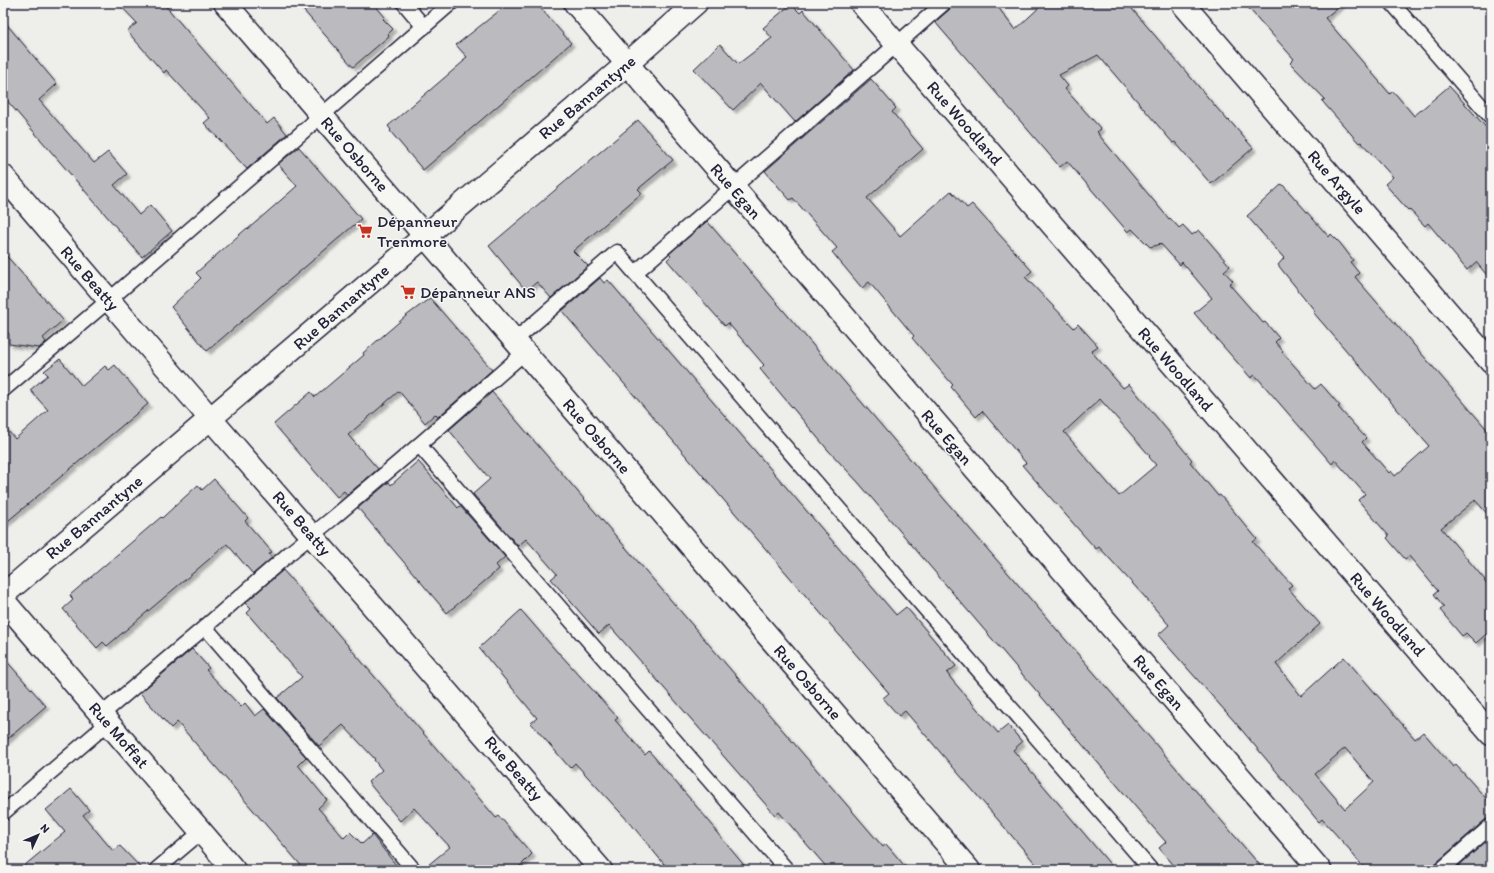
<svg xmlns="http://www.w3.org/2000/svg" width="1494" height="873" viewBox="0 0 1494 873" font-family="Itim,sans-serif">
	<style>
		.building { fill: #bbbbbf; stroke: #22223b; fill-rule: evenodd; filter: url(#shadow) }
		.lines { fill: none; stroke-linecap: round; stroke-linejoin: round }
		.service-casing { stroke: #22223b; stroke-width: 17 }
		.minor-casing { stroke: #22223b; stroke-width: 25 }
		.tertiary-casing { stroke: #22223b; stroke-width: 25 }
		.service { stroke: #f6f6f2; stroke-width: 14 }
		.minor { stroke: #f6f6f2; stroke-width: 22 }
		.tertiary { stroke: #f6f6f2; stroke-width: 22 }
		.labels { text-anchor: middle; stroke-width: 3; stroke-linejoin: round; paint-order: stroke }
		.street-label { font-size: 17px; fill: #22223b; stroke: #f6f6f2 }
		.poi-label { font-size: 17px; fill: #22223b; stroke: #f6f6f2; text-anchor: start }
	</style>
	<defs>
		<filter id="shadow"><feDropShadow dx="3.5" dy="3.5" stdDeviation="1" flood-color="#0004"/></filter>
	</defs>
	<rect width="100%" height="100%" fill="#eeeeeb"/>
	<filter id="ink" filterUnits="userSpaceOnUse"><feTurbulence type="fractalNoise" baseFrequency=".025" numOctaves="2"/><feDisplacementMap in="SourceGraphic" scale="8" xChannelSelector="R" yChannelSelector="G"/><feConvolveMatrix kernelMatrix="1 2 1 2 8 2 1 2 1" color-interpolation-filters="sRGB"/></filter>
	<g filter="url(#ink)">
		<g class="building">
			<path d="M 118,3 L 163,3 L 267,124 L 274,118 L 287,134 L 247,169 L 204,123 L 210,118 L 166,70 L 164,73 L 127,31 L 137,23 Z"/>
			<path d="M 297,3 L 373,3 L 385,17 L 383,19 L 393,29 L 388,34 L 389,36 L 353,67 Z"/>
			<path d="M 509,3 L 536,3 L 571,43 L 423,170 L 390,131 L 391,130 L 388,126 L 464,61 L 463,60 L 467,57 L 456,45 Z"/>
			<path d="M 952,3 L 995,3 L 1015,30 L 1044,3 L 1127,3 L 1228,121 L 1229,120 L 1253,148 L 1211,184 L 1175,142 L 1173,143 L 1098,55 L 1059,75 L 1068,86 L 1065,89 L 1101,129 L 1097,132 L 1099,134 L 1098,134 L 1169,219 L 1170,218 L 1179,228 L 1183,225 L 1192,235 L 1199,230 L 1230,266 L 1224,271 L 1233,281 L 1229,284 L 1263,323 L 1265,322 L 1279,338 L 1275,342 L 1283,351 L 1282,352 L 1315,389 L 1321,384 L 1340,406 L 1338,407 L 1366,438 L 1362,442 L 1389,473 L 1391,471 L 1395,476 L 1429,446 L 1313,312 L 1315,311 L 1278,265 L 1284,258 L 1247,216 L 1282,184 L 1329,237 L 1331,234 L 1340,243 L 1353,260 L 1350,262 L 1359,273 L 1355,277 L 1491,434 L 1491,518 L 1475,500 L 1441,528 L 1485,580 L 1484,581 L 1491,589 L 1491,630 L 1476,643 L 1466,633 L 1462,636 L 1440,610 L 1444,607 L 1434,594 L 1438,591 L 1409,556 L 1405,559 L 1387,538 L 1389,536 L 1358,500 L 1365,494 L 1335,460 L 1332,464 L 1255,375 L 1251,378 L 1194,313 L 1212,298 L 1182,262 L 1180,265 L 1160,243 L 1158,245 L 1150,247 L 1132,229 L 1128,232 L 1067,161 L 1060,167 L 935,22 L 950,9 Z"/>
			<path d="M 1244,3 L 1343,3 L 1325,18 L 1390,94 L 1393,91 L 1414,116 L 1449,86 L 1491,133 L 1491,280 L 1476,262 L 1467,270 L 1428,223 L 1425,226 L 1409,209 L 1408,210 L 1385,184 L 1393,177 L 1361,142 L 1359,143 L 1322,101 L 1325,99 L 1290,63 L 1294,59 Z"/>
			<path d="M 791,4 L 800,13 L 803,10 L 854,70 L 795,122 L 761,83 L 733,110 L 694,69 L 720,44 L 738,64 L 772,38 L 763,28 Z"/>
			<path d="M 3,20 L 57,84 L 39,100 L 94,163 L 108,152 L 127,174 L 114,185 L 139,215 L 150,205 L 172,231 L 142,257 L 3,96 Z"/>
			<path d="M 871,79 L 896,108 L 892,112 L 923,149 L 867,198 L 900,236 L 951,191 L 967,208 L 972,204 L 1032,271 L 1025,277 L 1074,328 L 1078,324 L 1098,346 L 1091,351 L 1123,388 L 1129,384 L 1192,460 L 1190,462 L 1218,496 L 1220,495 L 1257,539 L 1253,542 L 1292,585 L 1288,588 L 1320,624 L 1276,664 L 1301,696 L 1344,657 L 1415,739 L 1423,732 L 1453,767 L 1456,765 L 1491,804 L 1491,818 L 1485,820 L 1435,864 L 1433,870 L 1366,870 L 1350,851 L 1351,851 L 1322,819 L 1319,822 L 1235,722 L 1158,635 L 1169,625 L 1145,597 L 1099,547 L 1096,549 L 1080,531 L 1022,465 L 1026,463 L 982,411 L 976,417 L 951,387 L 953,385 L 912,338 L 914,336 L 869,282 L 862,288 L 832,252 L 837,248 L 793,198 L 790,200 L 765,171 ZM 1100,399 L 1150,456 L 1149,457 L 1156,465 L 1119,496 L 1064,432 ZM 1345,748 L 1374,782 L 1345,809 L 1315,774 Z"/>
			<path d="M 638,120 L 673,160 L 638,189 L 642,193 L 573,251 L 588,266 L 551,298 L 537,282 L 528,289 L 525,286 L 523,287 L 489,246 Z"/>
			<path d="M 299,147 L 361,219 L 207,351 L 171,307 L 201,278 L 196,273 L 247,228 L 248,229 L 297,186 L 278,164 Z"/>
			<path d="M 707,221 L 951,507 L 1264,870 L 1178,870 L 1159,848 L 1166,842 L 1158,833 L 858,482 L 828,450 L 760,369 L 764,365 L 728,323 L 725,326 L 667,260 L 671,256 L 669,254 Z"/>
			<path d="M 3,252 L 63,320 L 43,338 L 46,342 L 39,348 L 9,344 L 9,334 L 3,327 Z"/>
			<path d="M 600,278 L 604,283 L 608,280 L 896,615 L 906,607 L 924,628 L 956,666 L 947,673 L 952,680 L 998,733 L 1008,725 L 1022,742 L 1013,750 L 1115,870 L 1041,870 L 905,711 L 899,716 L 883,698 L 889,693 L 562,311 Z"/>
			<path d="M 430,298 L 492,370 L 438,417 L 435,414 L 425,423 L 399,391 L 348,435 L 378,469 L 347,495 L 344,491 L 337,497 L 274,424 L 311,392 L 315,397 L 364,355 L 363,353 L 406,316 Z"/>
			<path d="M 60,359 L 82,386 L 105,366 L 109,370 L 115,365 L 148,404 L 3,525 L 3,425 L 15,439 L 48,410 L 30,390 L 48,375 L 44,371 Z"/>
			<path d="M 492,392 L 883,847 L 886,844 L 908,870 L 829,870 L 779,812 L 775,815 L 609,625 L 599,634 L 551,579 L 557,574 L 526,539 L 518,546 L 473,494 L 490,479 L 449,430 Z"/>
			<path d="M 418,461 L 458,508 L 460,506 L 505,557 L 496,565 L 499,569 L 447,613 L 358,508 L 389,482 L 391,485 Z"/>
			<path d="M 214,479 L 248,518 L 245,521 L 272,552 L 269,554 L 272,558 L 253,574 L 227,544 L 107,646 L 103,642 L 97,648 L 63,609 L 73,600 L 70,595 L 161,517 L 162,518 L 198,485 L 202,490 Z"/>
			<path d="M 283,570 L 496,818 L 499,816 L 532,854 L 516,870 L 422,870 L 450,847 L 414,808 L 400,821 L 368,782 L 382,770 L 374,760 L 375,759 L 343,725 L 319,746 L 277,698 L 302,677 L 247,613 L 251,609 L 245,603 Z"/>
			<path d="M 521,610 L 558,653 L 559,653 L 618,718 L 615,720 L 645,755 L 649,751 L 714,827 L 713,828 L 748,870 L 669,870 L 631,824 L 575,763 L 570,768 L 531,723 L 537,718 L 479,648 Z"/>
			<path d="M 192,649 L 209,668 L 206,670 L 241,707 L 245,703 L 255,716 L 264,709 L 306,757 L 298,765 L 327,800 L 318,808 L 344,838 L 350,832 L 362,844 L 372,835 L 400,870 L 305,870 L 177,722 L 171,728 L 140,693 Z"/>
			<path d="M 3,657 L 46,706 L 3,743 Z"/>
			<path d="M 71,789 L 89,810 L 83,815 L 113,851 L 120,846 L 143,870 L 19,870 L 65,832 L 46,810 Z"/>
			<path d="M 1491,837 L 1491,870 L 1454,870 Z"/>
		</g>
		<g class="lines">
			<g class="service-casing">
				<g id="service">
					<path d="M 404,3 L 424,27"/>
					<path d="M 944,3 L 635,273 L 1151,870"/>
					<path d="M 1392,3 L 1491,117"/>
					<path d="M 515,340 L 617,252 L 635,273"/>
					<path d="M 3,390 L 109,300 L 451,3"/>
					<path d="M 419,445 L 787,870"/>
					<path d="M 205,627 L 414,870"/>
					<path d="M 101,715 L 205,627 L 291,552 L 333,518 L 419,445 L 525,352"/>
					<path d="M 3,813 L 108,723"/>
					<path d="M 156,870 L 201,832"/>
					<path d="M 1441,870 L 1491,826"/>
				</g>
			</g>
			<g class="minor-casing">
				<g id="minor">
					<path d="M 225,3 L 969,870"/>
					<path d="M 575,3 L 1320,870"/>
					<path d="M 1182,3 L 1491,362"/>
					<path d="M 3,176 L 184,388 L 601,870"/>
					<path d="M 3,600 L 234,870"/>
				</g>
			</g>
			<g class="tertiary-casing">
				<g id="tertiary">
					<path d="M 861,3 L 1491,734"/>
					<path d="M 3,595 L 627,64 L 696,3"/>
				</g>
			</g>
			<use href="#service" class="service"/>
			<use href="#minor" class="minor"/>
			<use href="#tertiary" class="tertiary"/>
		</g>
	</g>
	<defs>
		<g id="supermarket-bare" transform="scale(1.2)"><path d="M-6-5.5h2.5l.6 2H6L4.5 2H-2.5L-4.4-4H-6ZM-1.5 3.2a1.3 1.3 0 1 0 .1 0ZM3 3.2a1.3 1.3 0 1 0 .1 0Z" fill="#c8321e" stroke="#f6f6f2" stroke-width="2.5" paint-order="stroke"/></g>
	</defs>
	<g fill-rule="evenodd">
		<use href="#supermarket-bare" x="365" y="231"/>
		<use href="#supermarket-bare" x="408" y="292"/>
	</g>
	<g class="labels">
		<g class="street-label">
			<text transform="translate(587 97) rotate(-40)" y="6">Rue Bannantyne</text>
			<text transform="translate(965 123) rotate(49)" y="6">Rue Woodland</text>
			<text transform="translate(355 154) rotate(49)" y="6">Rue Osborne</text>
			<text transform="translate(1337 182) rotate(49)" y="6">Rue Argyle</text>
			<text transform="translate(736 191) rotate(49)" y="6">Rue Egan</text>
			<text transform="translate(90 278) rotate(49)" y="6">Rue Beatty</text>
			<text transform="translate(341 307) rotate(-41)" y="6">Rue Bannantyne</text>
			<text transform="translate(1176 369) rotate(49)" y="6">Rue Woodland</text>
			<text transform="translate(597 436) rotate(49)" y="6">Rue Osborne</text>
			<text transform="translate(947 437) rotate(49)" y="6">Rue Egan</text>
			<text transform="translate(94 517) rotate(-40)" y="6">Rue Bannantyne</text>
			<text transform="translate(302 523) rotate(49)" y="6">Rue Beatty</text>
			<text transform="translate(1388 614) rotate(49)" y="6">Rue Woodland</text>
			<text transform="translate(808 682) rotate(49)" y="6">Rue Osborne</text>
			<text transform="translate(1159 682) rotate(49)" y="6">Rue Egan</text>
			<text transform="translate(119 735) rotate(49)" y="6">Rue Moffat</text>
			<text transform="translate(514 768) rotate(49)" y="6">Rue Beatty</text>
		</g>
		<g class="poi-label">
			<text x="377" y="227">Dépanneur<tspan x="377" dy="20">Trenmore</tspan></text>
			<text x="420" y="298">Dépanneur ANS</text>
		</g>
	</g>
	<rect width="1494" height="873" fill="none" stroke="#f6f6f2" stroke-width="16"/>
	<rect x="8" y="8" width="1478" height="857" fill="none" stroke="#22223b" stroke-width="1.5" filter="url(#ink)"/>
	<g transform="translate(38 835) rotate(46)" stroke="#f6f6f2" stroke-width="3" paint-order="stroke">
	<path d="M0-3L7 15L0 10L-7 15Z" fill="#22223b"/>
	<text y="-6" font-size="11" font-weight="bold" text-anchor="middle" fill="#22223b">N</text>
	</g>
</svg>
